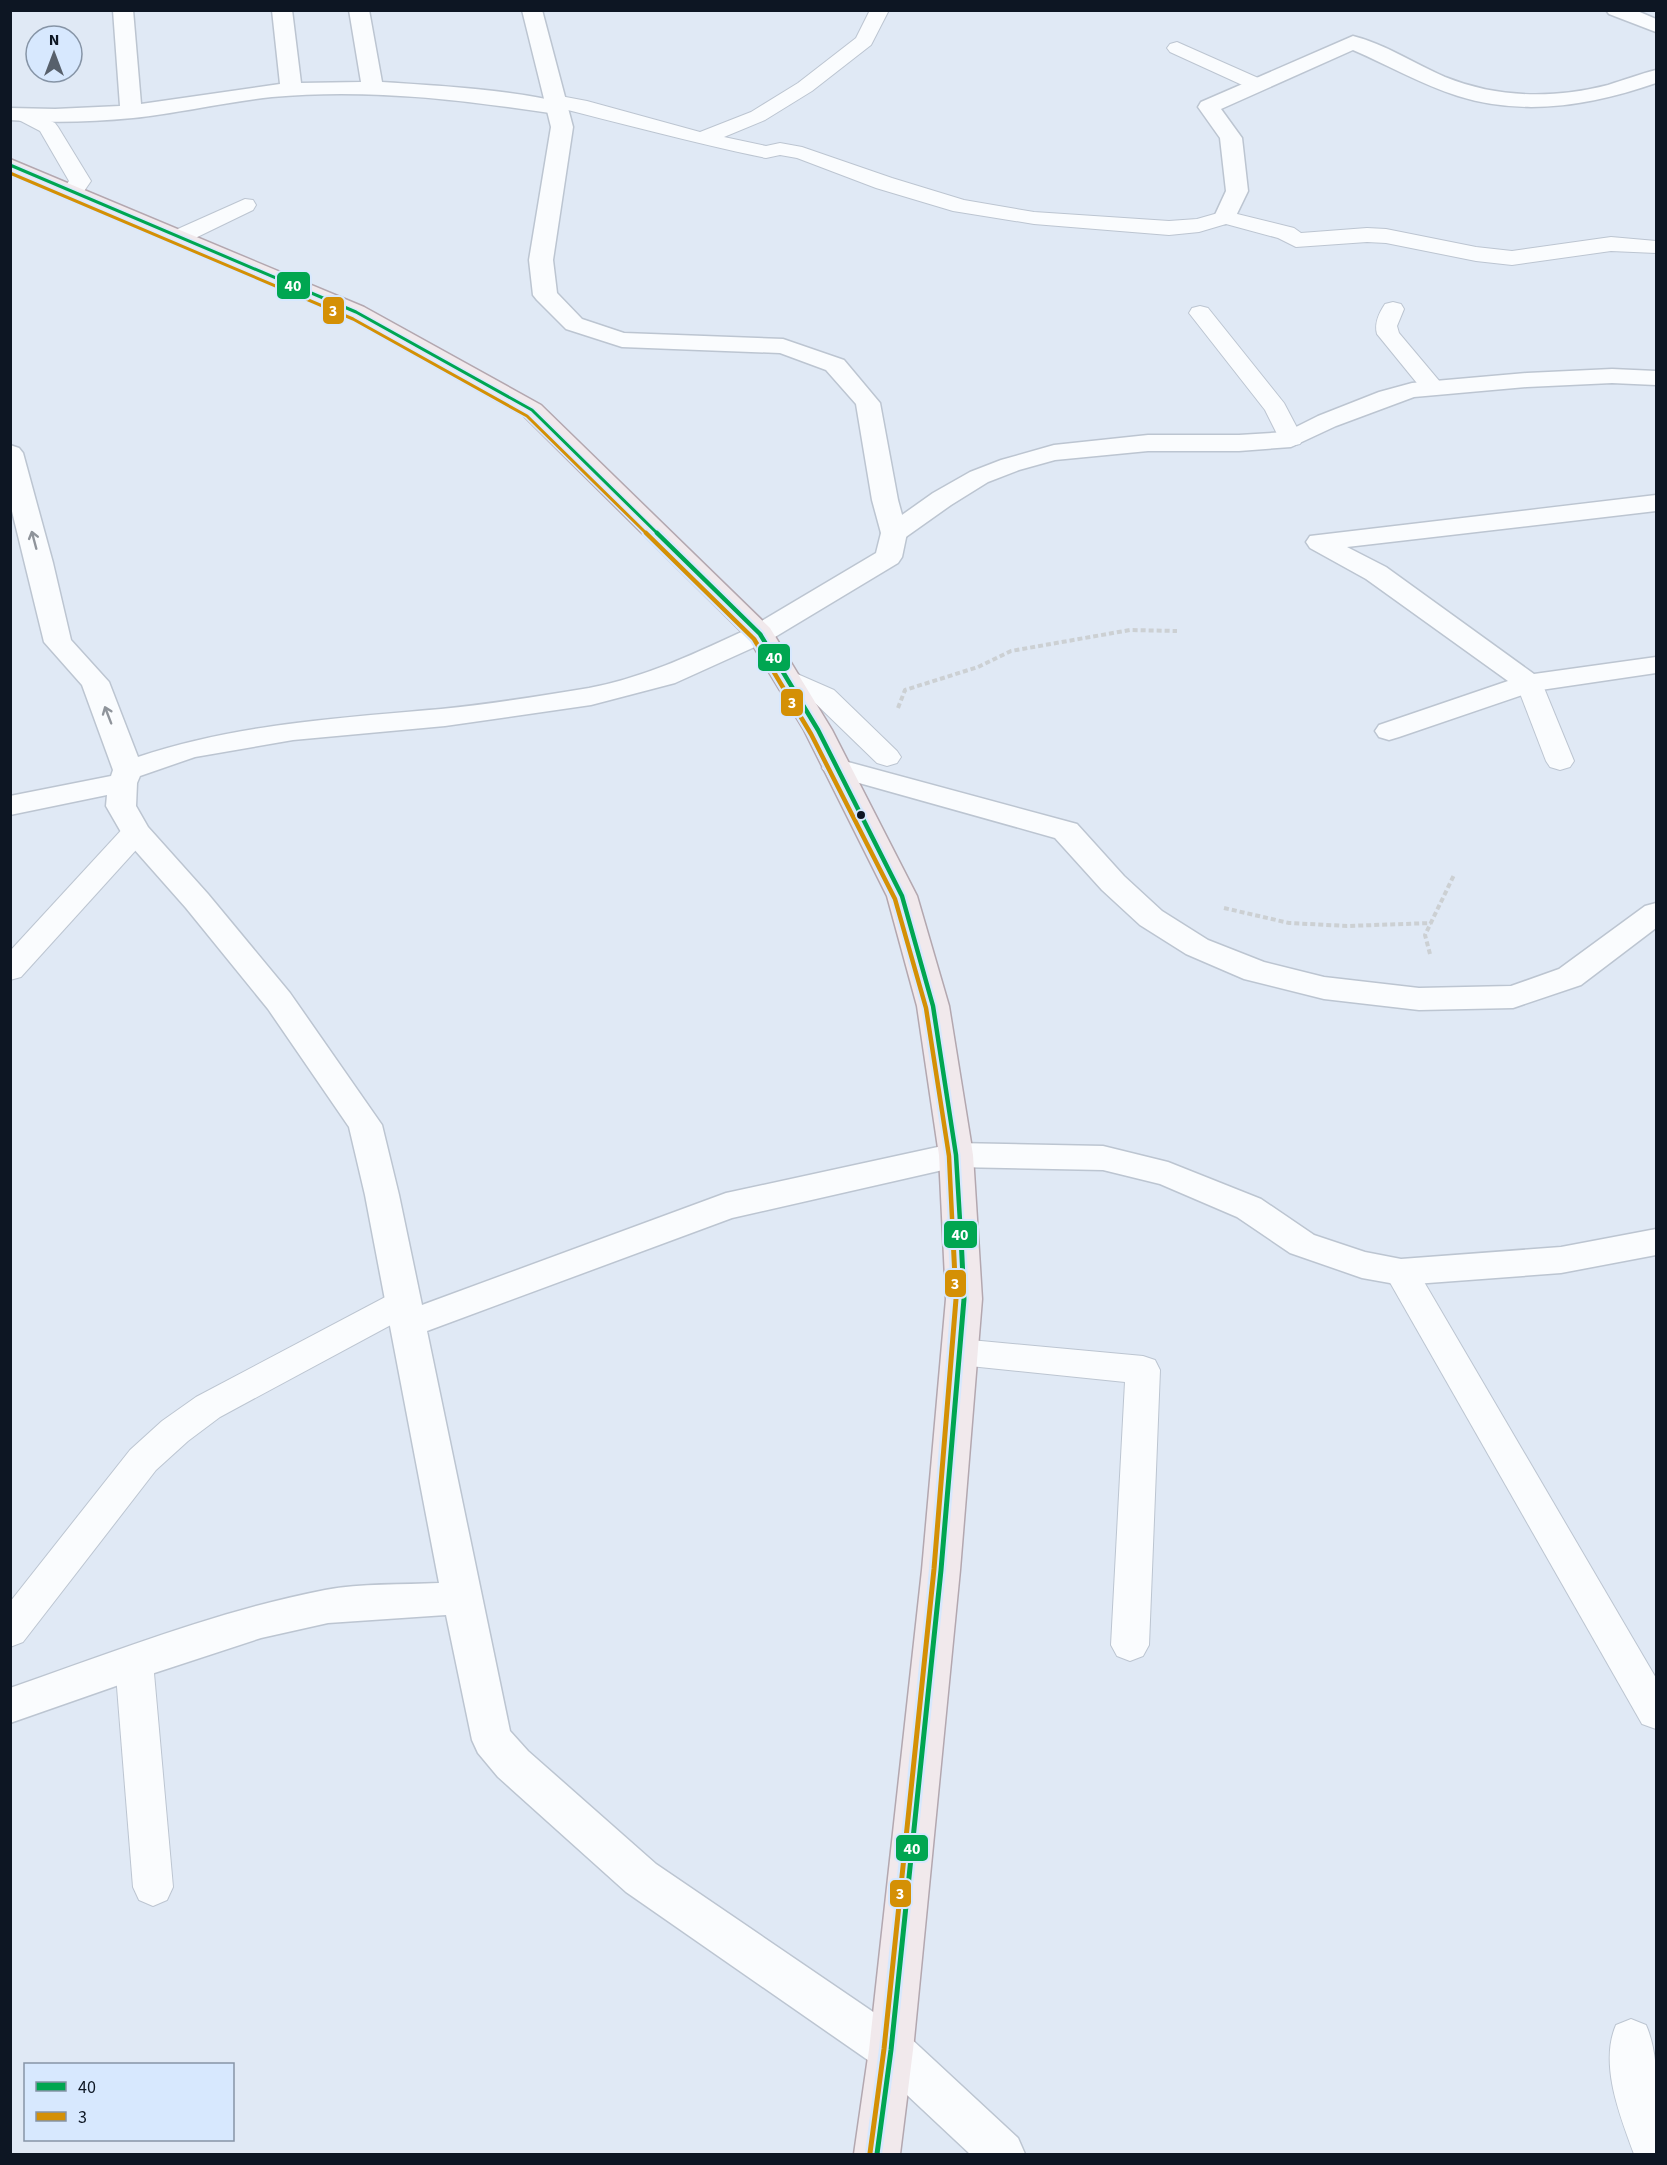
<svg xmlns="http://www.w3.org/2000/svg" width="1667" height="2165" viewBox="0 0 1667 2165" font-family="'Source Sans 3',sans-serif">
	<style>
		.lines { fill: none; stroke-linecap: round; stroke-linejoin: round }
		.lane-casing { stroke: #bcc5d1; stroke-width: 2 }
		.street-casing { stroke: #bcc5d1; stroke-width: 3 }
		.secondary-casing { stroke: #bcc5d1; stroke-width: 3 }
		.primary-casing { stroke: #b3a7af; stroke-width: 3 }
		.path { stroke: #ccd0d3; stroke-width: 4; stroke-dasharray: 5 3; stroke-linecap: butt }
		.lane { fill: #fafcfe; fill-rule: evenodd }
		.street { fill: #fafcfe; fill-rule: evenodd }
		.secondary { fill: #fafcfe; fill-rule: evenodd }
		.primary { fill: #f1e9ec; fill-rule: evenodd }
		.bus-1-far2-casing { stroke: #d7e8fe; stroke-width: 6 }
		.bus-1-far1-casing { stroke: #d7e8fe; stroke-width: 9 }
		.bus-1-casing { stroke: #d7e8fe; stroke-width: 10 }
		.bus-2-far2-casing { stroke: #d7e8fe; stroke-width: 6 }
		.bus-2-far1-casing { stroke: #d7e8fe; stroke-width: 9 }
		.bus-2-casing { stroke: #d7e8fe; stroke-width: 10 }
		.bus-1-far2 { stroke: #00a651; stroke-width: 3 }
		.bus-1-far1 { stroke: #00a651; stroke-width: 4.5 }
		.bus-1 { stroke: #00a651; stroke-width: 5 }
		.bus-2-far2 { stroke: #d49005; stroke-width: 3 }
		.bus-2-far1 { stroke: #d49005; stroke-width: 4.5 }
		.bus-2 { stroke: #d49005; stroke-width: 5 }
		.oneway { stroke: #8f949b }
		.bus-dot { fill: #0d1623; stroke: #d7e8fe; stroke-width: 2 }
		.line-badge { stroke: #d7e8fe; stroke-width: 2 }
		.badge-label { font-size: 16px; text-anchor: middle; font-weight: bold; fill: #fff }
	</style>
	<rect width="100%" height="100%" fill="#e0e9f5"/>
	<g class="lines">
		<g class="lane-casing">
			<g id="lane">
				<path d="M 870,10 L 889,10 L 871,45 L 812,91 L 765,120 L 724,137 L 766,146 L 780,143 L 802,147 L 892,178 L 964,200 L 1034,212 L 1169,221 L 1197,219 L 1225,211 L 1294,228 L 1301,233 L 1367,228 L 1386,229 L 1476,247 L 1512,251 L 1611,237 L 1656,241 L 1656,253 L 1611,251 L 1512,265 L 1476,261 L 1386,243 L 1367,242 L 1296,247 L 1278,238 L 1226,224 L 1199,232 L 1169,235 L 1034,224 L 953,211 L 876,188 L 797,158 L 780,155 L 766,158 C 693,143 620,123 548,105 L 545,101 L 548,97 L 555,95 L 587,101 L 700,132 L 751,112 L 798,83 L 856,38 Z"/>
				<path d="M 1177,42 L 1265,81 L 1268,85 L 1265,89 L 1251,89 L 1170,52 L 1167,48 L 1170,44 Z"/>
				<path d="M 24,109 L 55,123 L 58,127 L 91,181 L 80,197 L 72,198 L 64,197 L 61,192 L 69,181 L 40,131 L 17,119 L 14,115 L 17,111 Z"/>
				<path d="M 245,199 L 253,200 L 256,205 L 253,210 L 187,242 L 179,244 L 171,242 L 168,237 L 171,232 Z"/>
				<path d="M 1393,302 L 1401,304 L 1404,309 L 1397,326 L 1399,333 L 1441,383 L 1445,388 L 1441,393 L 1433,395 L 1425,393 L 1377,334 C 1374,323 1379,313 1385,304 Z"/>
				<path d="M 1200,306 L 1208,308 L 1284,403 L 1303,439 L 1300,444 L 1291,446 L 1282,444 L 1265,410 L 1189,313 L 1192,308 Z"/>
				<path d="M 786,669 L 834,690 L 897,751 L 901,757 L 897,763 L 887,766 L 877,763 L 814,702 L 776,683 L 773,677 L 776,671 Z"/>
				<path d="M 1529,675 L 1539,677 L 1542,683 L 1574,761 L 1570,767 L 1560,770 L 1550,767 L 1546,761 L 1516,683 L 1519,677 Z"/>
				<path d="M 136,823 L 146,825 L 150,832 L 146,839 L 21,977 L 10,980 L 10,951 L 126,825 Z"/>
				<path d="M 1401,1259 L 1413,1263 L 1656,1678 L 1656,1729 L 1642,1724 L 1384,1272 L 1389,1263 Z"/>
				<path d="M 403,1290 L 415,1294 L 420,1303 L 415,1312 L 220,1417 L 188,1441 L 156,1470 L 23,1642 L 10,1647 L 10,1602 L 130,1450 L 162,1421 L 196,1397 L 391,1294 Z"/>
				<path d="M 960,1339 L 1143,1356 L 1155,1360 L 1160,1370 L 1149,1645 L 1143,1656 L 1130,1661 L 1117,1656 L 1111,1645 L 1125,1382 L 960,1365 L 948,1361 L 943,1352 L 948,1343 Z"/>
				<path d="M 134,1646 L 147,1650 L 153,1662 L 173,1887 L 167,1900 L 153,1906 L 139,1900 L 133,1887 L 115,1662 L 121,1650 Z"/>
				<path d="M 1631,2019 L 1646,2025 C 1662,2061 1656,2115 1656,2154 L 1634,2154 C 1620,2116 1599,2064 1616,2025 Z"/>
			</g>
		</g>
		<g class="street-casing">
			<g id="street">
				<path d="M 113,10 L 133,10 L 141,104 L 280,84 L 272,10 L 292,10 L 301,83 L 361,82 L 349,10 L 369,10 L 382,82 C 442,86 506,89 565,103 L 568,108 L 565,113 L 557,114 C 463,100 368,88 272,97 C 225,102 179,113 133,118 C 92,122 51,123 10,120 L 10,108 L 55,109 L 120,106 Z"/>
				<path d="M 1606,10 L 1635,10 L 1656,19 L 1656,32 L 1609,14 Z"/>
				<path d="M 1353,36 C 1385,44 1415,64 1445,77 C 1497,98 1553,99 1608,85 C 1624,80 1640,74 1656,70 L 1656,83 C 1592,105 1525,117 1458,96 C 1422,85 1388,65 1353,50 L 1221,109 L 1242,138 L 1248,191 L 1233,222 L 1225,224 L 1217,222 L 1214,217 L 1226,191 L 1220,138 L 1198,107 L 1201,102 Z"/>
				<path d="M 1612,369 L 1656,371 L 1656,385 L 1612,383 L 1527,387 L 1414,397 L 1336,426 L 1291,447 L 1239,451 L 1148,451 L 1055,460 L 1019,470 L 988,482 L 951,505 L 903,539 L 894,541 L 885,539 L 881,533 L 885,527 L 933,493 L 970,472 L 1001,460 L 1054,445 L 1148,435 L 1239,435 L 1286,432 L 1318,416 L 1379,392 L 1412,383 L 1527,373 Z"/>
				<path d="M 10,445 L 19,448 L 23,453 L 53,563 L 71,640 L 109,682 L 138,757 C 236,724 339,718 441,709 C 490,704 541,696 589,688 C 647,677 698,652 750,628 L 760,626 L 770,628 L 774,634 L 770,640 L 675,683 L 591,705 L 445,726 L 293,740 L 195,757 L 140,776 L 137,783 L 136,806 L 148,827 L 208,894 L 290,993 L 382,1125 L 399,1195 L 422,1305 L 726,1193 L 956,1143 L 1103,1146 L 1168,1162 L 1261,1199 L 1314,1235 L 1365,1252 L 1401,1259 L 1561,1247 L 1656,1229 L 1656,1255 L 1561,1273 L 1401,1285 L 1362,1278 L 1290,1253 L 1237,1217 L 1160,1184 L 1103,1170 L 956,1167 L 732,1218 L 427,1331 L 510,1731 L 528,1751 L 656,1864 L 907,2035 L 1018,2138 L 1025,2154 L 970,2154 L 875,2065 L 626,1892 L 498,1777 L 478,1753 L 472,1740 L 446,1615 L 328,1623 L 261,1638 L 136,1679 L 10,1723 L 10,1688 C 114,1652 217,1611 325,1590 C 361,1583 403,1585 439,1583 L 365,1195 L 349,1127 L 268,1009 L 186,908 L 125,839 L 106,806 L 107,795 L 10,815 L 10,796 L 111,776 L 113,770 L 82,685 L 44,642 L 10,503 Z"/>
				<path d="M 1656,495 L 1656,511 L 1347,547 L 1386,567 L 1534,674 L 1656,657 L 1656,673 L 1534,691 L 1399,737 L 1389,740 L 1379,737 L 1375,731 L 1379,725 L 1508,681 L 1366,579 L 1310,548 L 1306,542 L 1310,536 Z"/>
				<path d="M 837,759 L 1077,824 L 1124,876 L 1162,911 L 1208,940 L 1264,962 L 1324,977 L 1419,988 L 1511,986 L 1559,969 L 1645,906 L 1656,903 L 1656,928 L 1581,985 L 1513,1008 L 1419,1010 L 1324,999 L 1244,979 L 1186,954 L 1140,925 L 1102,890 L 1055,838 L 827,774 L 822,768 L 827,762 Z"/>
			</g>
		</g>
		<g class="secondary-casing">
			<path id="secondary" d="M 522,10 L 542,10 L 573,127 L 553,260 L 557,293 L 582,319 L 624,333 L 783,339 L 844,360 L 880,403 L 898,500 L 907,533 L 902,557 L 898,563 L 770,640 L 760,642 L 750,640 L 746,634 L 750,628 L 876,553 L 881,533 L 872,500 L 856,404 L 826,370 L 780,353 L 622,347 L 566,329 L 537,300 L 533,295 L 529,260 L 551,127 Z"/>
		</g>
		<g class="primary-casing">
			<path id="primary" d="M 10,159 L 364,307 L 541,405 L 770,628 L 832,730 L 917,896 L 949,1006 L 973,1155 L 982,1299 L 960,1570 L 913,2050 L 900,2154 L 854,2154 L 869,2050 L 922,1570 L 946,1299 L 939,1155 L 917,1006 L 887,896 L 804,730 L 749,639 L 523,415 L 348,317 L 10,173 Z"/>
		</g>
		<g class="path">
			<path d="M 898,708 L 905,690 L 978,667 L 1011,651 L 1130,630 L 1177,631"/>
			<path d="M 1224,908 L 1289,923 L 1347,926 L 1431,923"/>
			<path d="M 1430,954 L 1425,935 L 1454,875"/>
		</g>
		<use href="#lane" class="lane"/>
		<use href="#street" class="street"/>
		<use href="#secondary" class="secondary"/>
		<use href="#primary" class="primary"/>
		<g class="bus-1-far2-casing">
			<path id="bus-1-far2" d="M 10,165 L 356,312 L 532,410 L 659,535"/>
		</g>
		<g class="bus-1-far1-casing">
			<path id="bus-1-far1" d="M 657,533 L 760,634 L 818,730 L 902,896 L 933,1006 L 956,1155 L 961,1238"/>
		</g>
		<g class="bus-1-casing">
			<path id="bus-1" d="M 877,2154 L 891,2050 L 941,1570 L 964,1299 L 961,1237"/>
		</g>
		<g class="bus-2-far2-casing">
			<path id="bus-2-far2" d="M 10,173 L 353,319 L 527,416 L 648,535"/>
		</g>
		<g class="bus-2-far1-casing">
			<path id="bus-2-far1" d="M 646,533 L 754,639 L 811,734 L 895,899 L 926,1008 L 949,1156 L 953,1238"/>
		</g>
		<g class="bus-2-casing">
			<path id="bus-2" d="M 870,2153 L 884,2049 L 934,1569 L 956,1299 L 953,1237"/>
		</g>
		<use href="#bus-1-far2" class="bus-1-far2"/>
		<use href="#bus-1-far1" class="bus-1-far1"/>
		<use href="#bus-1" class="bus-1"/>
		<use href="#bus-2-far2" class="bus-2-far2"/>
		<use href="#bus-2-far1" class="bus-2-far1"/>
		<use href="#bus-2" class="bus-2"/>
	</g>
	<defs><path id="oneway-shaft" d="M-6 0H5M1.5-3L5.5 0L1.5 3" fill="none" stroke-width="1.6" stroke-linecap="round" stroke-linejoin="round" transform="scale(1.5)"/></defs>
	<g class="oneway">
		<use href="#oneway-shaft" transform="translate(34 540) rotate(-105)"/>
		<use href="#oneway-shaft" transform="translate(108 715) rotate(-111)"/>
	</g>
	<circle class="bus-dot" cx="861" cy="815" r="5"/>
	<g class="line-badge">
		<rect x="276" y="271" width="35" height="29" rx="6" fill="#00a651"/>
		<rect x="322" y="296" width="23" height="29" rx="6" fill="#d49005"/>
		<rect x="757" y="643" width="34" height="29" rx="6" fill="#00a651"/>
		<rect x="780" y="688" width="24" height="29" rx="6" fill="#d49005"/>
		<rect x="943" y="1220" width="35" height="29" rx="6" fill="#00a651"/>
		<rect x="944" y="1269" width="23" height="29" rx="6" fill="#d49005"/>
		<rect x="895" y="1834" width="34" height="28" rx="6" fill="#00a651"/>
		<rect x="889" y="1879" width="23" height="29" rx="6" fill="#d49005"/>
	</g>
	<g class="badge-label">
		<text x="293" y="291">40</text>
		<text x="333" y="316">3</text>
		<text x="774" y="663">40</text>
		<text x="792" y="708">3</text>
		<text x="960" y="1240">40</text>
		<text x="955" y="1289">3</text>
		<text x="912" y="1854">40</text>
		<text x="900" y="1899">3</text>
	</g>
	<rect width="1667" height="2165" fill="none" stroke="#0d1623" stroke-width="24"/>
	<rect x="24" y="2063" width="210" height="78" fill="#d7e8fe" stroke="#8694a6" stroke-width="1.5"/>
	<rect x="36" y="2082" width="30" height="9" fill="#00a651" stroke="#8694a6" stroke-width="1.5"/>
	<text x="78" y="2093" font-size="18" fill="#0d1623">40</text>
	<rect x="36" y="2112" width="30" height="9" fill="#d49005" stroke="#8694a6" stroke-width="1.5"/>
	<text x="78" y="2123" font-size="18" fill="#0d1623">3</text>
	<g transform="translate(54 54)"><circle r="28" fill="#d7e8fe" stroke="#8694a6" stroke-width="1.5"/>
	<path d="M0-4.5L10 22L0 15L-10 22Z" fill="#57606c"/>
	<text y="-9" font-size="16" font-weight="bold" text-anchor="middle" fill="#0d1623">N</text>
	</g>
</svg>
